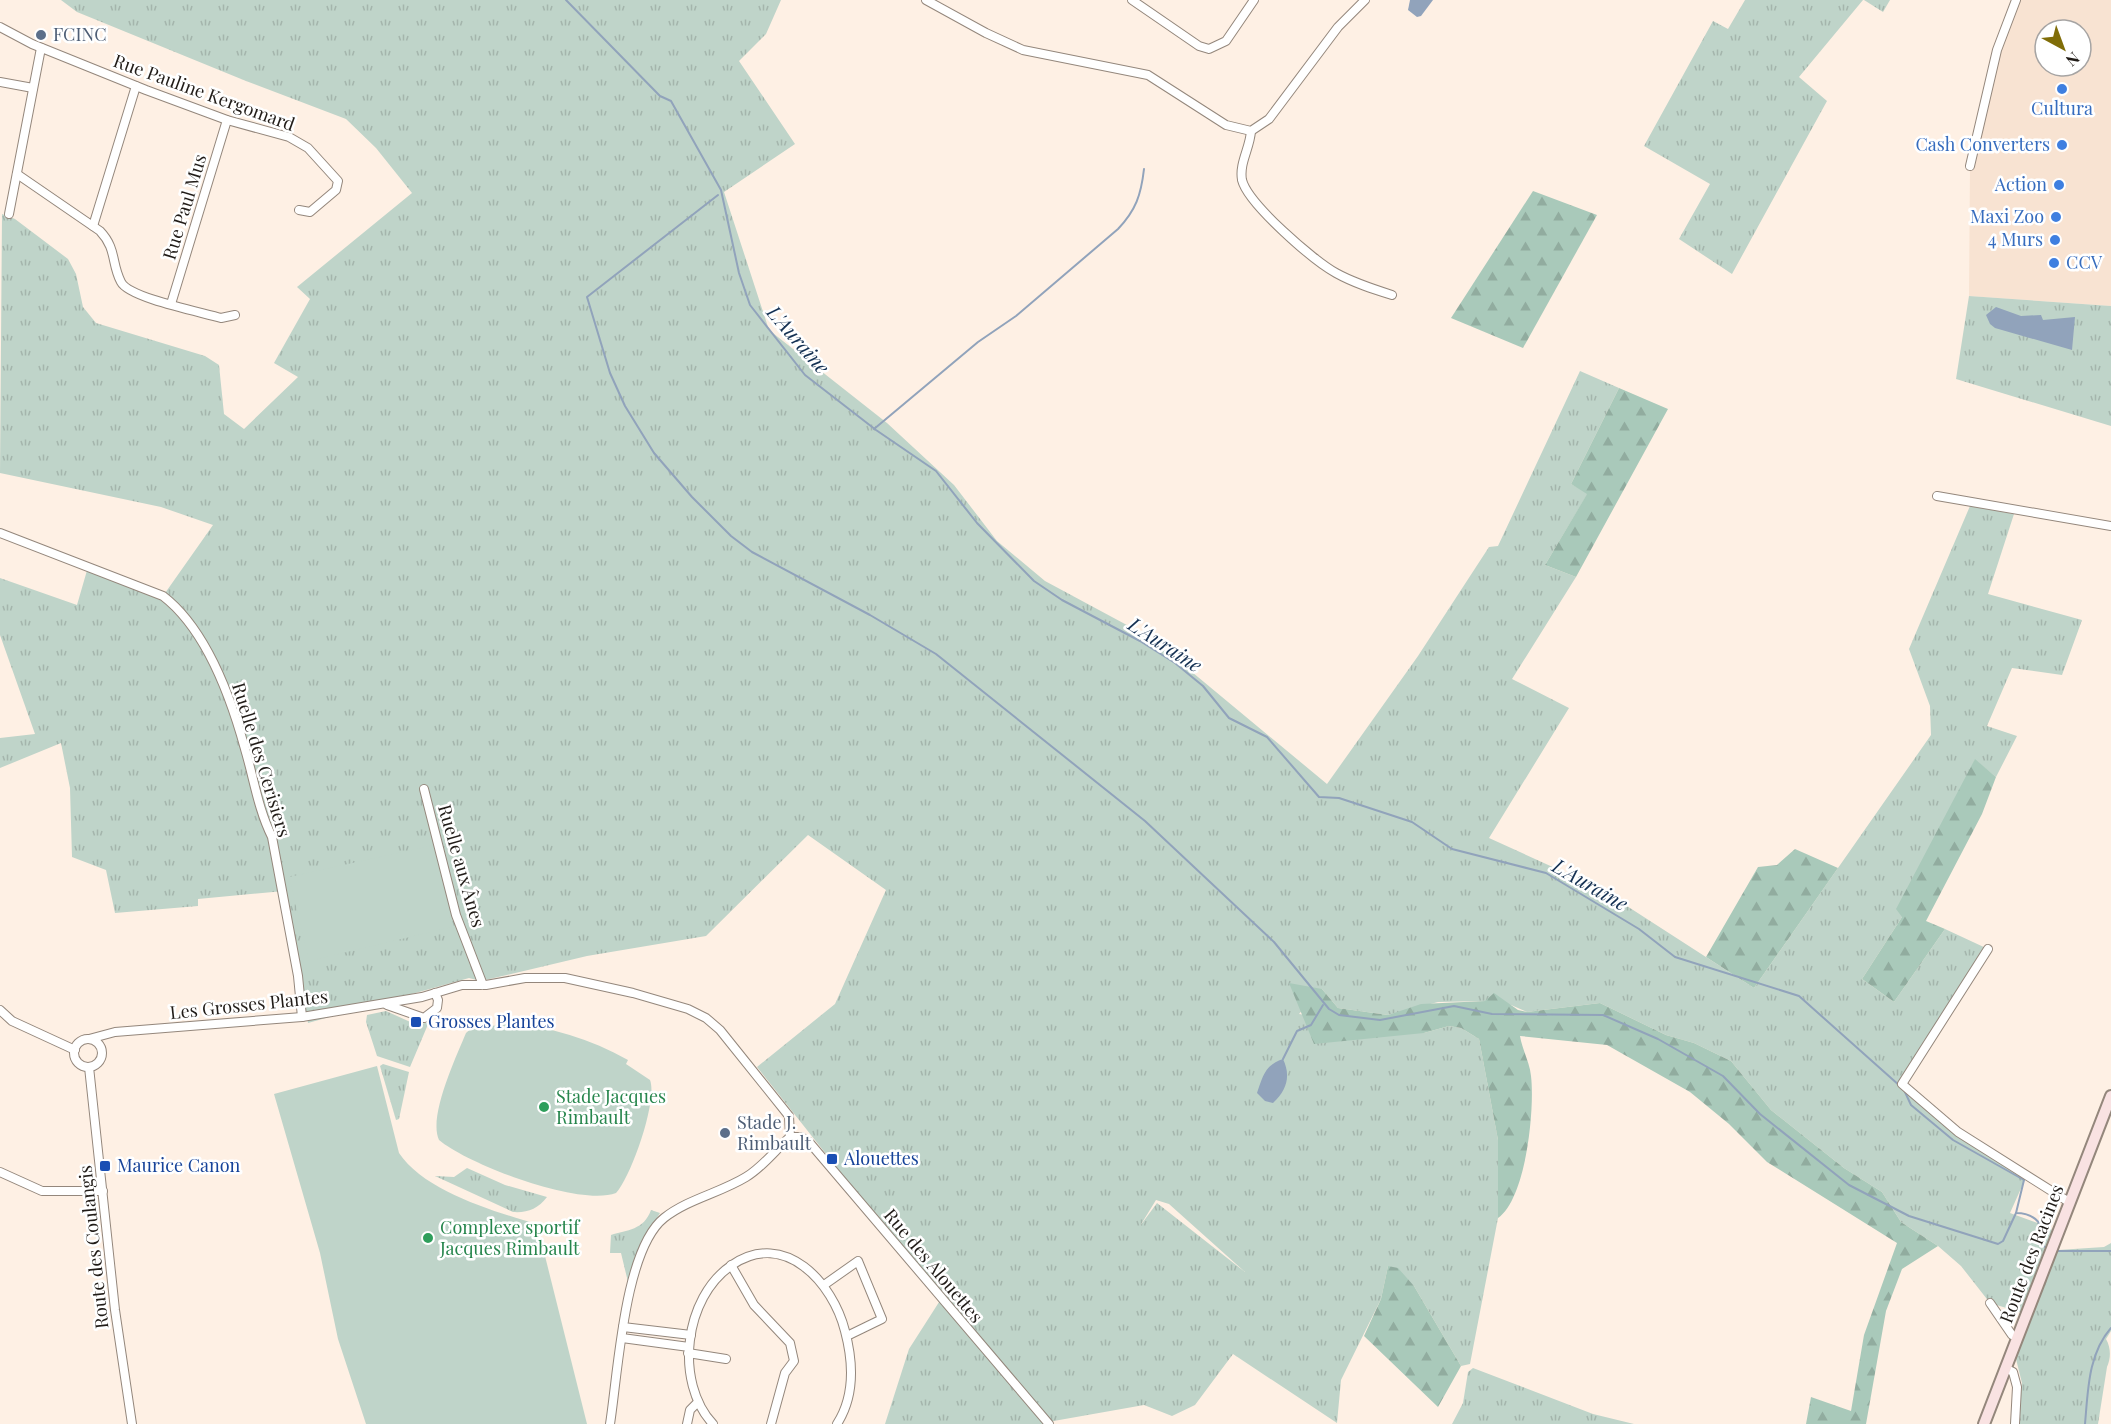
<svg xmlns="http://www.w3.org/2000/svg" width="2111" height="1424" viewBox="0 0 2111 1424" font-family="'Playfair Display',serif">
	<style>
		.built { fill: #f8e3d2; fill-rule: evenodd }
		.grass { fill: url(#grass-tufts); fill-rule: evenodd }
		.forest { fill: url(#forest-firs) }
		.garden { fill: #bfd4c9 }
		.water { fill: #91a3bb }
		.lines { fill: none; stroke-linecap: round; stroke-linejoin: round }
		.stream { stroke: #91a3bb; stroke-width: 2 }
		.minor-casing { stroke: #94877c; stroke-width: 10 }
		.secondary-casing { stroke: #94877c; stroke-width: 14 }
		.minor { stroke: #fff; stroke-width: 8 }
		.secondary { stroke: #f9e2e2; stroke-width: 10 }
		.service-dot { fill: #5c6f8a; stroke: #fff; stroke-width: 2 }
		.shop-dot { fill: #3f7fe0; stroke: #fff; stroke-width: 2 }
		.transit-dot { fill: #1a4fb4; stroke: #fff; stroke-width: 2 }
		.leisure-dot { fill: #2e9e5b; stroke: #fff; stroke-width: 2 }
		.labels { text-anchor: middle; stroke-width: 5; stroke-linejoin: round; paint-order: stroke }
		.service-label { font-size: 18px; fill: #4e5e75; stroke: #fff; text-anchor: start }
		.street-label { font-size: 18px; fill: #211c18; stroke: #fff }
		.shop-label { font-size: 18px; fill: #366cbe; stroke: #fff; text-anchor: end }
		.transit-label { font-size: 18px; fill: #164399; stroke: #fff; text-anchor: start }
		.leisure-label { font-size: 18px; fill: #27864d; stroke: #fff; text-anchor: start }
		.water-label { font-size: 20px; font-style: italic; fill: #153153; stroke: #fff }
	</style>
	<defs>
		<pattern id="grass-tufts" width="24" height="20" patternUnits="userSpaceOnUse" patternTransform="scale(1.5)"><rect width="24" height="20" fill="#bfd4c9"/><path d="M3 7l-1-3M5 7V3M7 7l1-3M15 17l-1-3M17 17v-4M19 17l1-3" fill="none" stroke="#a4b5ac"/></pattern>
		<pattern id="forest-firs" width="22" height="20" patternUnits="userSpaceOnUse" patternTransform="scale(1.5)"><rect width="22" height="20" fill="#a9c9ba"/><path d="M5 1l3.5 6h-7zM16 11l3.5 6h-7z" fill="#91ac9f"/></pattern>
	</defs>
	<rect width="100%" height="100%" fill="#fef0e4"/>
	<path class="built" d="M 2016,0 L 2111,0 L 2111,306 L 1969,296 L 1970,166 L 1997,50 ZM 2045,30 L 2081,30 L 2081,66 L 2045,66 Z"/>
	<g class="grass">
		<path d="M 61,0 L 781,0 L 766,34 L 739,61 L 795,144 L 724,192 L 769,330 L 887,423 L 954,485 L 997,541 L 1045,581 L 1151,638 L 1327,784 L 1418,656 L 1489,547 L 1498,546 L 1580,371 L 1619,388 L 1571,484 L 1588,493 L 1545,565 L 1576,577 L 1512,679 L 1569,708 L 1489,838 L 1599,888 L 1754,988 L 1931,735 L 1930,706 L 1909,649 L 1970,506 L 2014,514 L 1988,594 L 2082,620 L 2062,675 L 2012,668 L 1987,726 L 2017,736 L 1996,777 L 1975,760 L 1902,917 L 1862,979 L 1894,1002 L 1945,929 L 1988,949 L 1903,1084 L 1958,1132 L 2027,1175 L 2010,1213 L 2051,1228 L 2058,1250 L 2104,1247 L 2111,1243 L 2111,1331 L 2106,1339 C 2111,1348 2111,1358 2107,1367 L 2098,1424 L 2018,1424 L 2022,1383 L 2013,1347 L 2026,1314 L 1990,1303 L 1961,1266 L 1938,1246 L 1901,1222 L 1882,1192 L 1844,1168 L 1771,1110 L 1731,1061 L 1694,1043 L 1666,1035 L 1600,1003 L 1527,1012 L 1511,1005 L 1485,1001 L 1438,1002 L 1388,1015 L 1338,1008 L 1322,989 L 1299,1014 L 1424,1033 L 1449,1026 L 1461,1028 L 1479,1039 L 1498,1140 L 1498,1218 L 1470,1364 L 1461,1366 L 1414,1286 L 1388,1266 L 1381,1299 L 1341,1380 L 1337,1423 L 1233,1354 L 1195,1405 L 1172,1416 L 1144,1405 L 1048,1422 L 1049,1424 L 885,1424 L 909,1349 L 941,1299 L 757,1067 L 835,1004 L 886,890 L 808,835 L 706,936 L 587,956 L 481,981 L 469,978 L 308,1023 L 284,891 L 198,899 L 198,906 L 115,913 L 106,870 L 72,857 L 70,788 L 61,743 L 0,768 L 0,738 L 35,734 L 0,635 L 0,578 L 77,605 L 88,567 L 163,596 L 213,525 L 161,507 L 0,473 L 2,214 L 15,219 L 68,259 L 76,274 L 83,307 L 96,323 L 205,356 L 219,365 L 224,414 L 244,429 L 298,377 L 274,363 L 310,299 L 297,287 L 412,193 L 376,148 L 346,119 L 246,81 L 77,12 ZM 1156,1200 L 1169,1204 L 1245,1272 L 1157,1203 L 1140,1226 Z"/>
		<path d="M 1745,0 L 1863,0 L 1799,77 L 1827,101 L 1732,274 L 1679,239 L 1710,184 L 1644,146 L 1713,21 L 1728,29 Z"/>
		<path d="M 1864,0 L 1890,0 L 1883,12 Z"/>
		<path d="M 1969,296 L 2111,306 L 2111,426 L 1956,379 Z"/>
		<path d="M 386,1011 L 417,1025 L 429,1022 L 410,1067 L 377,1056 L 366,1022 L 367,1015 Z"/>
		<path d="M 383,1064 L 409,1072 L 399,1119 L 396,1120 L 380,1066 Z"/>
		<path d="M 467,1168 L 505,1185 L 547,1197 C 538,1209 527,1213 513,1212 L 435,1176 L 454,1177 Z"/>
		<path d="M 651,1210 L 660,1213 L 643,1241 L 628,1282 L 621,1253 L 610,1253 L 611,1235 C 627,1230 644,1230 651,1210 Z"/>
		<path d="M 1473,1368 L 1593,1414 L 1634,1424 L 1452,1424 L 1463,1403 L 1468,1372 Z"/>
	</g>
	<g class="forest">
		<path d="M 1533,191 L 1597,215 L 1523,348 L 1451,318 Z"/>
		<path d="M 1619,388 L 1668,409 L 1576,577 L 1545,565 L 1587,494 L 1571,484 Z"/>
		<path d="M 1975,759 L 1996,777 L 1982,814 L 1926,921 L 1945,929 L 1894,1002 L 1862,979 L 1902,917 L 1896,909 Z"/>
		<path d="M 1795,849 L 1838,868 L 1754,988 L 1706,957 L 1758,867 L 1777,865 Z"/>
		<path d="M 1289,983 L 1322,989 L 1338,1008 L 1388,1015 L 1421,1004 L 1485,1001 L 1494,993 L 1518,1010 L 1527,1012 L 1600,1003 L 1666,1035 L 1694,1043 L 1731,1061 L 1771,1110 L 1844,1168 L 1882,1192 L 1901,1222 L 1938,1246 L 1902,1269 L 1886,1311 L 1866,1424 L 1806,1424 L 1811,1397 L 1851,1411 L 1864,1335 L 1897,1243 L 1767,1162 L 1729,1124 L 1690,1092 L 1607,1045 L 1520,1036 C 1522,1049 1530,1063 1531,1076 C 1535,1109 1526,1199 1498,1218 L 1498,1140 L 1479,1039 L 1461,1028 L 1449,1026 L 1424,1033 L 1314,1044 Z"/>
		<path d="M 1388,1266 L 1398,1268 L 1414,1286 L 1461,1366 L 1438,1407 L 1364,1336 L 1381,1299 Z"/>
	</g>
	<g class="garden">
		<path d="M 434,845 L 452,927 L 309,961 L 289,877 Z"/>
		<path d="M 503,1020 C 547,1027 589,1038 628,1060 L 626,1064 L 650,1080 C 658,1100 631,1177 616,1193 C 580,1207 469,1165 439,1140 C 428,1117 456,1057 466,1033 L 475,1025 L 502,1026 Z"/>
		<path d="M 377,1066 L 399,1153 C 424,1191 495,1212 537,1224 L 587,1424 L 366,1424 L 338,1339 L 320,1253 L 274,1094 Z"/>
	</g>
	<g class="water">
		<path d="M 1410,0 L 1433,0 L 1421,16 L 1417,17 L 1408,10 Z"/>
		<path d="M 1996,307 L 2021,316 L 2041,315 L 2043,320 L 2075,317 L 2072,350 L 1995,328 L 1990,324 L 1986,315 Z"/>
		<path d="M 1283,1059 C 1291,1076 1287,1090 1273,1103 L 1265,1101 L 1257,1093 C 1263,1076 1265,1065 1283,1059 Z"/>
	</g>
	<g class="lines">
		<g class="stream">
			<path d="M 566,0 L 660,96 L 671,101 L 721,190 L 739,273 L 750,305 L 805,375 L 876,430 L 936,471 L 977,523 L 1034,581 L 1062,600 L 1140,641 L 1175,663 L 1203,686 L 1229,718 L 1267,737 L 1319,797 L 1339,798 L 1412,822 L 1452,849 L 1546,873 L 1639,929 L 1675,957 L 1799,996 L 1900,1086"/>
			<path d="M 718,195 L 587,297 L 610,373 L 625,406 L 654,453 L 692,497 L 731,536 L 752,552 L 870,615 L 936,654 L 1145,821 L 1274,942 L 1329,1009 L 1339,1015 L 1380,1020 L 1454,1006 L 1492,1014 L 1603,1015 L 1658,1039 L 1723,1076 L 1760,1114 L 1849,1185 L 1909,1216 L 1998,1244 L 2003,1241 L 2016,1213"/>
			<path d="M 874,429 L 978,342 L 1016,316 L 1118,229 C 1136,210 1141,195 1144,169"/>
			<path d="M 1283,1059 L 1297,1031 L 1311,1025 L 1323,1005"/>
			<path d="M 1904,1090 L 1911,1105 L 1953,1140 L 2024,1180 L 2016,1213 C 2033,1213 2049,1225 2039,1243 L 2045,1247"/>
			<path d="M 2058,1251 L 2111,1251"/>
			<path d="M 2085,1424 C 2088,1391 2088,1354 2111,1328"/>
		</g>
		<g class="minor-casing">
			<g id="minor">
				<path d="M 926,0 L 986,33 L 1023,50 L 1148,75 L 1226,125 L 1251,131 L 1269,119 L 1338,27 L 1365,0"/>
				<path d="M 1132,0 L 1199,46 L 1209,49 L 1226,41 L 1254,0"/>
				<path d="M 0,27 L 32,44 L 146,90 L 227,120 L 289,137 L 308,148 L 338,181 L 336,190 L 310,212 L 299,210"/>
				<path d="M 0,82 L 33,88"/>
				<path d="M 1251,131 C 1250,148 1239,163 1242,180 C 1248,204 1314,261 1336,273 C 1354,283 1373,289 1392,295"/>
				<path d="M 1970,166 L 1997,50 L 2016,0"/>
				<path d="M 17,174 L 100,231 C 117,249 111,263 121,282 C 129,298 201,312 221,318 L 235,315"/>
				<path d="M 9,214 L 41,48"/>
				<path d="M 93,226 L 136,86"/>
				<path d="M 171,304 L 227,120"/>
				<path d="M 1937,496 L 2111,526"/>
				<path d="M 0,533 L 163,596 C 206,629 231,698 245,749 C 254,779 258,809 272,837 L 298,976 L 302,1017"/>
				<path d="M 424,789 L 456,915 L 483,985"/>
				<path d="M 1988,949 L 1902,1084 L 1958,1132 L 2069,1202"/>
				<path d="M 387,1005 L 424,1018 L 437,1008 L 438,1000 L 435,993"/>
				<path d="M 0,1010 L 12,1021 L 75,1050"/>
				<path d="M 89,1039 L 115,1032 L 302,1017 L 422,997 L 462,985 L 486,985 L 525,978 L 565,978 L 633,993 L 688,1009 L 706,1018 L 720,1030 L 789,1116 L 790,1137"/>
				<circle cx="88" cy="1053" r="14"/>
				<path d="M 89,1067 L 115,1310 L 132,1424"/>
				<path d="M 790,1137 L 801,1137 L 809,1142 L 1049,1424"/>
				<path d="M 0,1172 L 42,1191 L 103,1191"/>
				<path d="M 731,1265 L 754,1305 L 790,1343 L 794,1361 L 785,1373 L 771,1424"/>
				<path d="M 824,1285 L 858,1261 L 882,1319 L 847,1336"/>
				<path d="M 1990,1303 L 2012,1335 L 2017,1337"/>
				<path d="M 623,1327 L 691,1335"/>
				<path d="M 622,1338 L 689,1347"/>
				<path d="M 688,1353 L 726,1359"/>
				<path d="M 2005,1368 L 2013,1372 L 2017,1387 L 2015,1424"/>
				<path d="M 610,1424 C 618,1374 624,1250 664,1218 C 688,1199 720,1193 746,1177 C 763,1167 776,1149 790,1137"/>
				<path d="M 687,1424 L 690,1410 L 698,1402"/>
				<path d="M 713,1424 C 674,1382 684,1297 732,1265 C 785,1229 833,1283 845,1331 C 853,1361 855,1396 837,1424"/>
			</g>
		</g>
		<g class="secondary-casing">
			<path id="secondary" d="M 1984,1424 L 2111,1096"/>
		</g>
		<use href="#minor" class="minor"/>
		<use href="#secondary" class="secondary"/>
	</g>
	<g class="service-dot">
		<circle cx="41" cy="35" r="6"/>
		<circle cx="725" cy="1133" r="6"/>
	</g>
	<g class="shop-dot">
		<circle cx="2062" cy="89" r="6"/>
		<circle cx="2062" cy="145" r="6"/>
		<circle cx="2059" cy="185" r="6"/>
		<circle cx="2056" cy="217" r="6"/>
		<circle cx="2055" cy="240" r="6"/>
		<circle cx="2054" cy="263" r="6"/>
	</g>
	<g class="transit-dot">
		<rect x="410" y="1016" width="12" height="12" rx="3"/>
		<rect x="826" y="1153" width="12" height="12" rx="3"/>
		<rect x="99" y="1160" width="12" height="12" rx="3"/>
	</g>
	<g class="leisure-dot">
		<circle cx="544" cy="1107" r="6"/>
		<circle cx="428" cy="1238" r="6"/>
	</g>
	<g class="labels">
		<g class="service-label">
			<text x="53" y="41">FCINC</text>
			<text x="737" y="1129">Stade J.<tspan x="737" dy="21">Rimbault</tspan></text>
		</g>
		<g class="street-label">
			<text transform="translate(204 93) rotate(20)" y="6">Rue Pauline Kergomard</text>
			<text transform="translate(185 207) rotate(-73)" y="6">Rue Paul Mus</text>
			<text transform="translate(261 760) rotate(73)" y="6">Ruelle des Cerisiers</text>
			<text transform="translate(461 866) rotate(74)" y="6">Ruelle aux Ânes</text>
			<text transform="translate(249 1005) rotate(-6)" y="6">Les Grosses Plantes</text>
			<text transform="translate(94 1247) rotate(-96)" y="6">Route des Coulangis</text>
			<text transform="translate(2032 1254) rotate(-69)" y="6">Route des Racines</text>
			<text transform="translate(933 1266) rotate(50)" y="6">Rue des Alouettes</text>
		</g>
		<g class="shop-label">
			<text x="2062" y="115" text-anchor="middle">Cultura</text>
			<text x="2050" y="151">Cash Converters</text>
			<text x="2047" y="191">Action</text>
			<text x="2044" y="223">Maxi Zoo</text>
			<text x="2043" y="246">4 Murs</text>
			<text x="2066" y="269" text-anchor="start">CCV</text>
		</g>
		<g class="transit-label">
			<text x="428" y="1028">Grosses Plantes</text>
			<text x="844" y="1165">Alouettes</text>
			<text x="117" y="1172">Maurice Canon</text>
		</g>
		<g class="leisure-label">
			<text x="556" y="1103">Stade Jacques<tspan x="556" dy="21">Rimbault</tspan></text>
			<text x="440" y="1234">Complexe sportif<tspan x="440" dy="21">Jacques Rimbault</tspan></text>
		</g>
		<g class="water-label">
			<text transform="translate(798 340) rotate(49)" y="7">L'Auraine</text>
			<text transform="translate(1165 645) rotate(33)" y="7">L'Auraine</text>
			<text transform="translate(1590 885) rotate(30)" y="7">L'Auraine</text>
		</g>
	</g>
	<g transform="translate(2063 48) rotate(139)"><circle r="28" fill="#ffffff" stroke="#a6a4a3" stroke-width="1.5"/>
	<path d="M0-4.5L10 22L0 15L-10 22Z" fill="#806d08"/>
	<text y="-9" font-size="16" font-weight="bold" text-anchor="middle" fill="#211c18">N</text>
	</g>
</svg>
